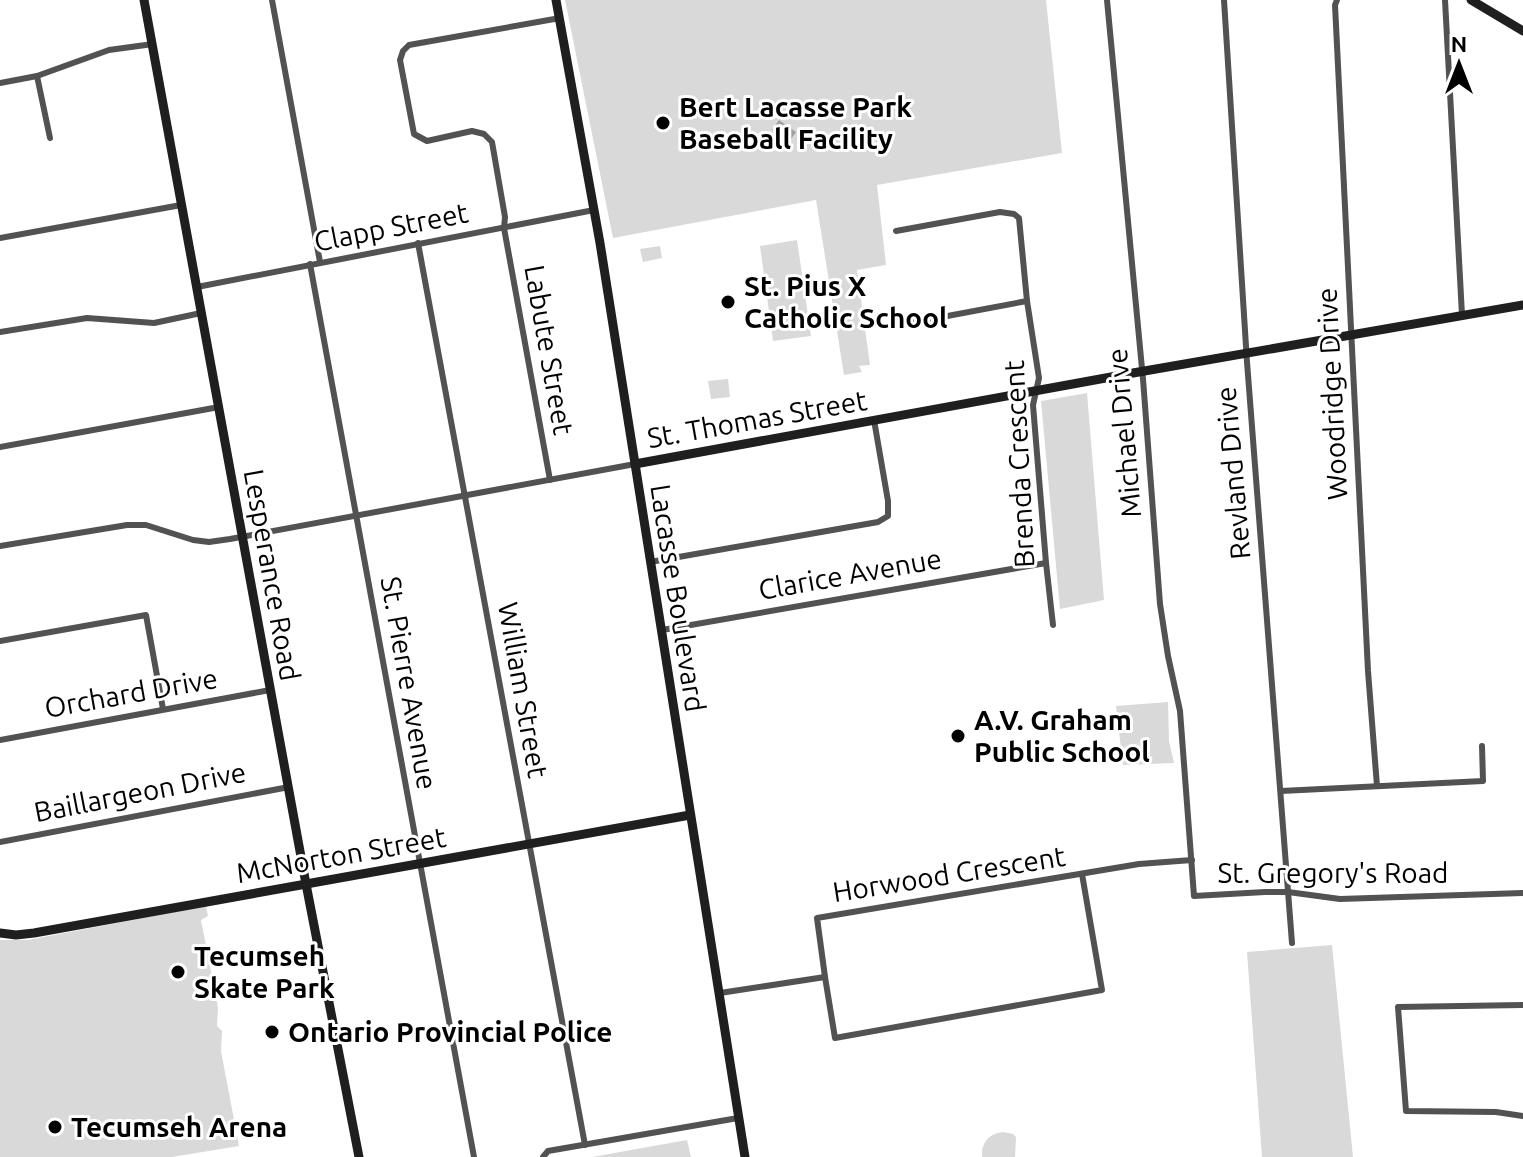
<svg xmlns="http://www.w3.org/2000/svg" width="1523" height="1157" viewBox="0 0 1523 1157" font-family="Ubuntu,sans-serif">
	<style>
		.green { fill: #d9d9d9 }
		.water { fill: #a0a0a0 }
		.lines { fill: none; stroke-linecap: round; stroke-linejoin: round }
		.street { stroke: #525252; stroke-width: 6 }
		.secondary { stroke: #1f1f1f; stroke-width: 9 }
		.poi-dot { fill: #000; stroke: #fff; stroke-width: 3 }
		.labels { text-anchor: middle; stroke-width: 6; stroke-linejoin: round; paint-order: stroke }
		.poi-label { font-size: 28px; font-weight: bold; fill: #000; stroke: #fff; text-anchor: start }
		.street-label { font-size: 28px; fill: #000; stroke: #fff }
	</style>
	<rect width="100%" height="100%" fill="#fff"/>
	<g class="green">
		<path d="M 565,0 L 1046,0 L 1062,153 L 877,185 L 886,265 L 857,270 L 870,365 L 859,366 L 862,372 L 844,375 L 816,200 L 613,238 Z"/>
		<path d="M 797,240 L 811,336 L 773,341 L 760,246 Z"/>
		<path d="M 660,246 L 662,258 L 643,262 L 640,249 Z"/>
		<path d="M 728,379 L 730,397 L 711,399 L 708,381 Z"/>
		<path d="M 1087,393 L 1104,600 L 1060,609 L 1041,401 Z"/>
		<path d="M 1168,702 L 1169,741 L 1174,763 L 1123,765 L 1116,706 Z"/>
		<path d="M 206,906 L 208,916 L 201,920 L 218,1008 L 217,1026 L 222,1031 L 221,1051 L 239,1146 L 172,1157 L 0,1157 L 0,940 L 28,940 Z"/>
		<path d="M 1332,945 L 1353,1157 L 1262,1157 L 1247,952 Z"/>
		<path d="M 1003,1132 L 1013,1134 L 1016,1137 L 1015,1157 L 982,1157 C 981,1143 988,1134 1003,1132 Z"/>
		<path d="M 687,1140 L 691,1157 L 592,1157 Z"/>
	</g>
	<path class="water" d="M 779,120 L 796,132 L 789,142 L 772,130 Z"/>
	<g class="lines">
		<g class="street">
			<path d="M 272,0 L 320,262"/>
			<path d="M 1107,0 L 1143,379 L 1160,604 L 1168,656 L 1180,711 L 1194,896 L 1265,892 L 1288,892 L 1340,899 L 1523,893"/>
			<path d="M 1224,0 L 1247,362 L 1292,943"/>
			<path d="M 1337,0 L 1335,5 L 1368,671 L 1377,786"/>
			<path d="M 1445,0 L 1462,315"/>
			<path d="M 37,76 L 50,138"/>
			<path d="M 0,83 L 37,76 L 109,50 L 153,44"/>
			<path d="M 896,231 L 1000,212 L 1014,214 L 1019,218 L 1027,301 L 1039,378 L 1033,405 L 1046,563 L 1053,625"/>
			<path d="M 0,238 L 181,205"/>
			<path d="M 418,243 L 585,1145"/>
			<path d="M 310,264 L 474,1157"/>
			<path d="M 197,287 L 594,210"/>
			<path d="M 910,323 L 1027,301"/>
			<path d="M 0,332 L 87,318 L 154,323 L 201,313"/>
			<path d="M 0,447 L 219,407"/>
			<path d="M 550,480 L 504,228 L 505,217 L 492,142 L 484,134 L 472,131 L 427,141 L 414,134 L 400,60 L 403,51 L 409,45 L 560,18"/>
			<path d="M 0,546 L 127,525 L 146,525 L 193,540 L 209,542 L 230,539 L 635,464"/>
			<path d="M 650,562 L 878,522 L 888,516 L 888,501 L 874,420"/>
			<path d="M 662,630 L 1046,563"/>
			<path d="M 0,641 L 146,615 L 163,709"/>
			<path d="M 0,740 L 270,690"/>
			<path d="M 1281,791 L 1483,781 L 1482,746"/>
			<path d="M 0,842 L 289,787"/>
			<path d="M 825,977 L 835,1038 L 1102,990 L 1082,874"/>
			<path d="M 720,993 L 825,977 L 817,918 L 1139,864 L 1192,860"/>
			<path d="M 1523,1005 L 1398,1007 L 1406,1111 L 1496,1112 L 1523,1116"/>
			<path d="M 543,1157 L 548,1151 L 738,1118"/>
		</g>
		<g class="secondary">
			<path d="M 144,0 L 306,884 L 359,1157"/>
			<path d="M 556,0 L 600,243 L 745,1157"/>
			<path d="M 1471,0 L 1523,31"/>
			<path d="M 635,464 L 1133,373 L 1523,305"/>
			<path d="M 0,933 L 16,935 L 34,933 L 690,815"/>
		</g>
	</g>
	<g class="poi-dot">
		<circle cx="663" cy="123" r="8"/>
		<circle cx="728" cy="302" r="8"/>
		<circle cx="958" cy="736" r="8"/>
		<circle cx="178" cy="972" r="8"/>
		<circle cx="272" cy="1032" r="8"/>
		<circle cx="55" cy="1127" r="8"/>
	</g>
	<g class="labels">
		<g class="poi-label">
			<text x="679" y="117">Bert Lacasse Park<tspan x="679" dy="32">Baseball Facility</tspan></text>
			<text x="744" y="296">St. Pius X<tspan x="744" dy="32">Catholic School</tspan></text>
			<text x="974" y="730">A.V. Graham<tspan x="974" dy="32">Public School</tspan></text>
			<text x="194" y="966">Tecumseh<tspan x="194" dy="32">Skate Park</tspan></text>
			<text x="288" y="1042">Ontario Provincial Police</text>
			<text x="71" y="1137">Tecumseh Arena</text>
		</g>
		<g class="street-label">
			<text transform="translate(391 227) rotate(-11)" y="10">Clapp Street</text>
			<text transform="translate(549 350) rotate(80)" y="10">Labute Street</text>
			<text transform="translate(1332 394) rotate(-93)" y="10">Woodridge Drive</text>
			<text transform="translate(757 419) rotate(-10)" y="10">St. Thomas Street</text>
			<text transform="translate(1124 433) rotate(-95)" y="10">Michael Drive</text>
			<text transform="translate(1019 464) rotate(-93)" y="10">Brenda Crescent</text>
			<text transform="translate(1233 473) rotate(-95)" y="10">Revland Drive</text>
			<text transform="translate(850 574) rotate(-10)" y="10">Clarice Avenue</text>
			<text transform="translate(272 575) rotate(80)" y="10">Lesperance Road</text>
			<text transform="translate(678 598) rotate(81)" y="10">Lacasse Boulevard</text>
			<text transform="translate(409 683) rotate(80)" y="10">St. Pierre Avenue</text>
			<text transform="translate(523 690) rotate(80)" y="10">William Street</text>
			<text transform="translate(131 693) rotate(-10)" y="10">Orchard Drive</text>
			<text transform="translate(140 792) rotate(-11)" y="10">Baillargeon Drive</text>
			<text transform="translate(341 855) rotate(-10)" y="10">McNorton Street</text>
			<text x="1333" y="883">St. Gregory's Road</text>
			<text transform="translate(949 874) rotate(-9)" y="10">Horwood Crescent</text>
		</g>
	</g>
	<g transform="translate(1459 64)" stroke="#ffffff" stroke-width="6" paint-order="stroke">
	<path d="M0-6L14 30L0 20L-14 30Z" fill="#000000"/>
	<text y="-12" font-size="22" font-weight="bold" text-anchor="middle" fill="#000000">N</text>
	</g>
</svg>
